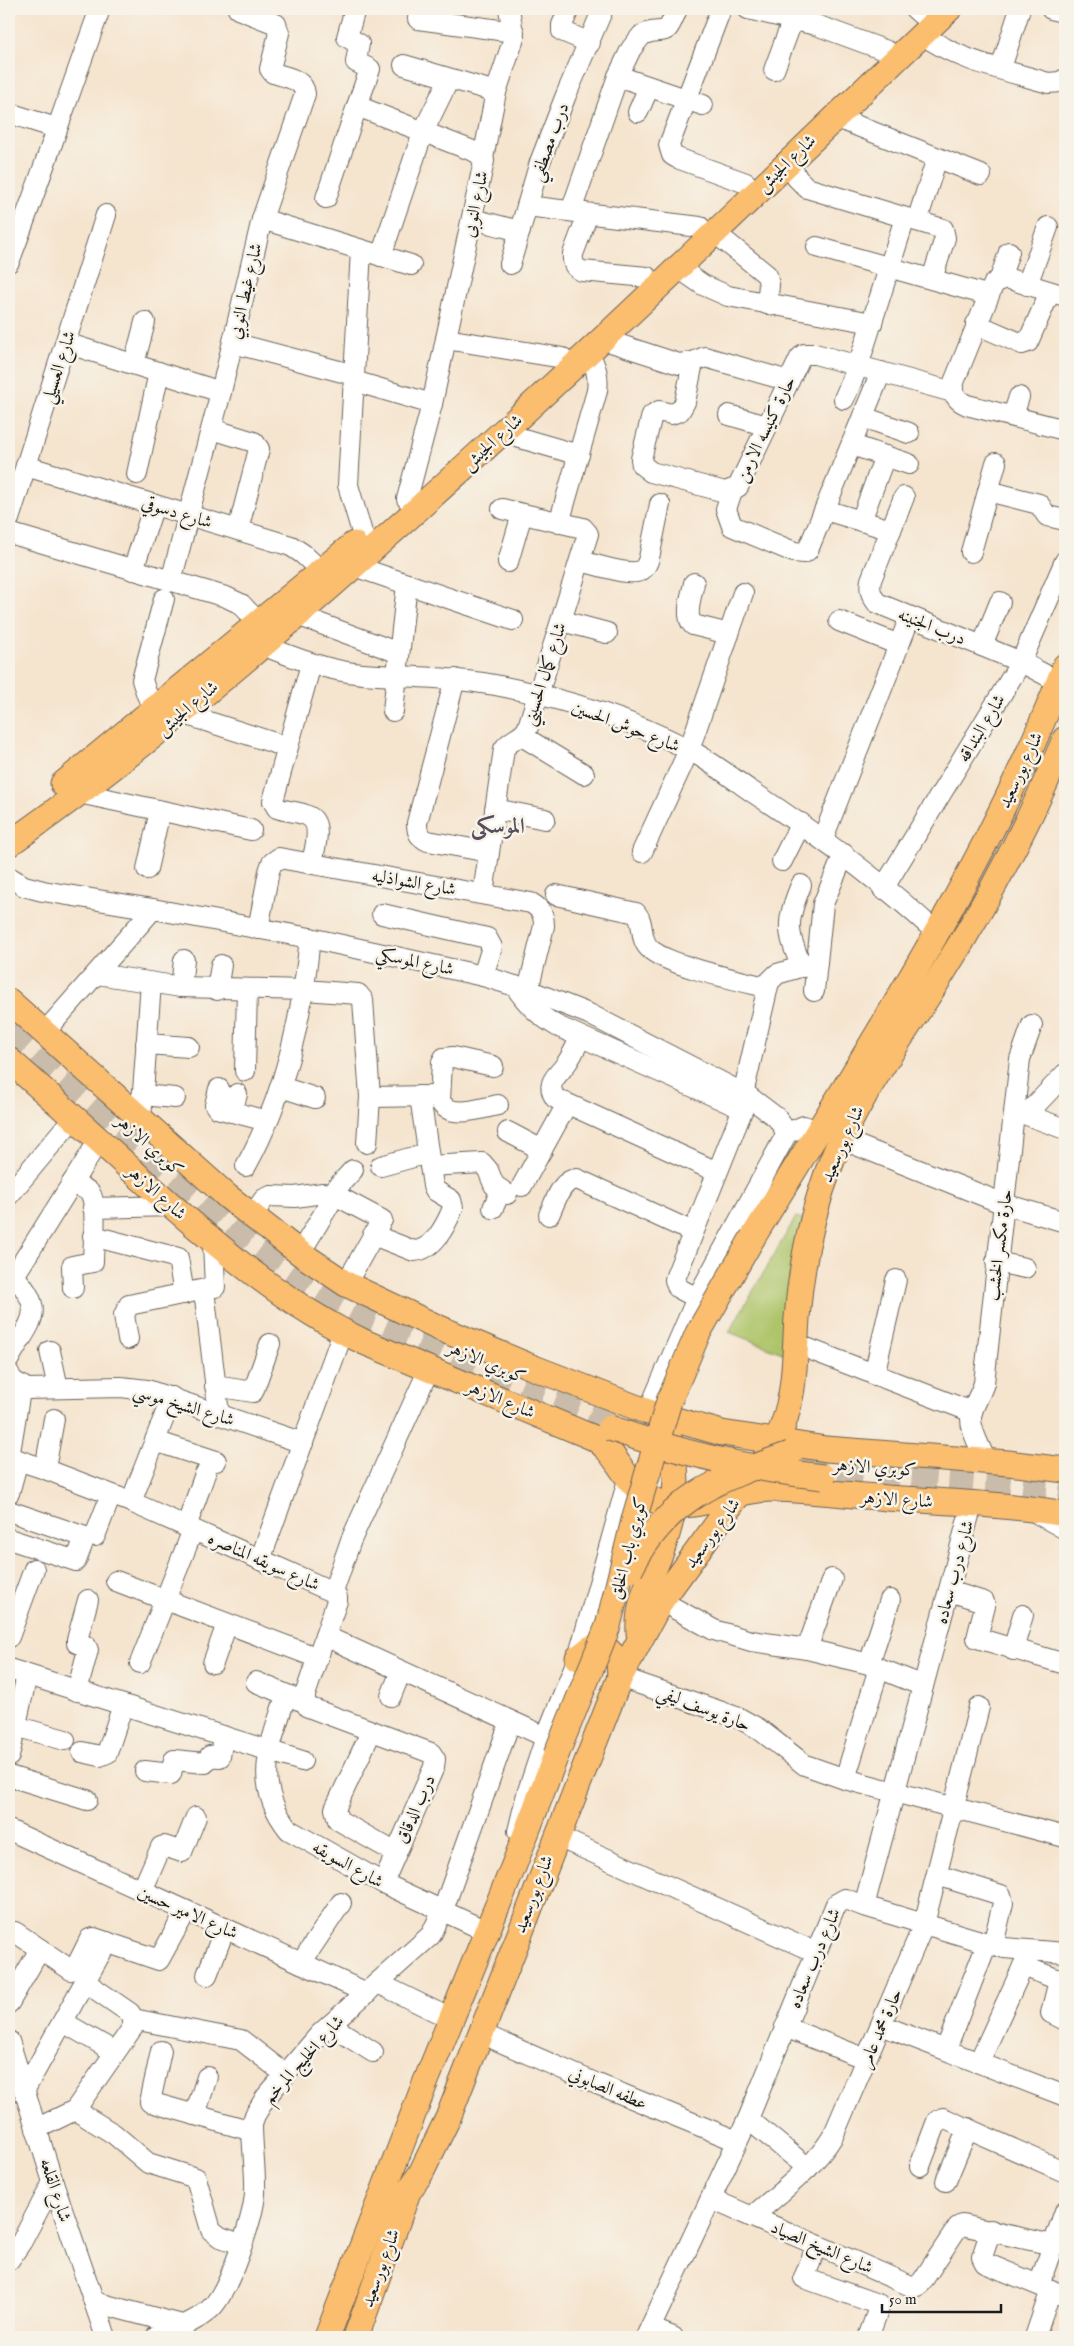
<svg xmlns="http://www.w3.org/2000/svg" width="1074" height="2346" viewBox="0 0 1074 2346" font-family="'IM FELL English',Amiri,serif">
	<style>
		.green { fill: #adc469; stroke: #647042 }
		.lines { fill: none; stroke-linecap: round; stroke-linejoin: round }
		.major-tunnel { stroke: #cabcaa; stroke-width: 25; stroke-dasharray: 25 12; stroke-linecap: butt }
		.minor-casing { stroke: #68625a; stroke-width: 22 }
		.major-casing { stroke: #68625a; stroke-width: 27 }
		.minor { stroke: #fff; stroke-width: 20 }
		.major { stroke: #fbbd6e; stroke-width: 25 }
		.major-bridge-casing { stroke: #68625a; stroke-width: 27; stroke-linecap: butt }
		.major-bridge { stroke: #fbbd6e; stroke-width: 25 }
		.labels { text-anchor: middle; stroke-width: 5; stroke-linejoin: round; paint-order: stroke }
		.street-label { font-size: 18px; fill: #1c1c1c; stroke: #f7f3e8 }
		.district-label { font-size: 22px; font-weight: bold; fill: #564e5e; stroke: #f7f3e8 }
	</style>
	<rect width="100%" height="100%" fill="#f7f3e8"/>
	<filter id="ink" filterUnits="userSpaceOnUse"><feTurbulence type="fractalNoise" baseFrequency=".02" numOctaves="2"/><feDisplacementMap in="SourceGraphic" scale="10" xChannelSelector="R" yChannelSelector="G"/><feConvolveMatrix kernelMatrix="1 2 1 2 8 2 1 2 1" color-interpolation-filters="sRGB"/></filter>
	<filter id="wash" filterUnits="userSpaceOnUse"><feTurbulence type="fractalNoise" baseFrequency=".0096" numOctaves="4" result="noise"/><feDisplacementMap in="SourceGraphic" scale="20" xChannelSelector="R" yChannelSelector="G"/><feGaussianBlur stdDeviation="1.12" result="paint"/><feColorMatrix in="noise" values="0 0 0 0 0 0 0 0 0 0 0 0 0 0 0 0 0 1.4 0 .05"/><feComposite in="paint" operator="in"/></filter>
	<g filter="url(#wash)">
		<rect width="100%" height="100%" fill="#f5e4ce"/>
		<path class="green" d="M 796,1217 L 804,1219 L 785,1354 L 729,1332 Z"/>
	</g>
	<g filter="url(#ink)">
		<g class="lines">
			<g class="major-tunnel">
				<path d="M 9,1030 C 59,1075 109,1119 159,1164 C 225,1223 292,1283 373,1321 L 633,1430"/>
				<path d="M 801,1468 L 1006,1484 L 1065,1491"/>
			</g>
			<g class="minor-casing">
				<g id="minor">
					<path d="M 355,9 L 347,37 L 359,44 L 356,62 L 370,69 L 357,106 L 478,153 L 484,161 L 432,404 L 407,499"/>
					<path d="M 419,9 L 418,19 L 514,32"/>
					<path d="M 569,9 L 562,25 L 562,31 L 590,43"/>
					<path d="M 721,9 L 669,145 L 672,155 L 677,158 L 746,183"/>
					<path d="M 748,9 L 816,25 L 887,51"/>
					<path d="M 915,9 L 923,16"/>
					<path d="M 1051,9 L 1065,13"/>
					<path d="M 922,34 C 958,61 1005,70 1048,83 L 1060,82 L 1065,79"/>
					<path d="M 404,65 L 496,92 L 514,38 L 509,9"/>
					<path d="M 1001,68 L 1020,9"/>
					<path d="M 774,70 L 793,19"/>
					<path d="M 618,76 L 703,105"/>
					<path d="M 638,112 L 649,87"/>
					<path d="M 9,113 L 56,128"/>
					<path d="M 835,117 L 981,175"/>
					<path d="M 483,158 L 496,92"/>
					<path d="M 789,161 L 797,178 L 807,188 L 943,229 L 945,238 L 932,279"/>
					<path d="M 326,198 L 357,106"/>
					<path d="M 527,206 L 700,227"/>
					<path d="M 571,211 L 618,76 L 631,49 L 642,35 C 666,24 664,43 677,9"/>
					<path d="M 588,214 L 573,254 C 572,263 574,267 582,271 L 647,277"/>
					<path d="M 262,219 L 411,265"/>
					<path d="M 472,219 L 520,231"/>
					<path d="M 917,221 L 937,158"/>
					<path d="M 714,232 L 767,275 L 769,285 L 767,304"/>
					<path d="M 817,247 L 987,295"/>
					<path d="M 361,250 L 348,485 L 363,536"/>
					<path d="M 381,256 L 423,132 L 449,79"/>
					<path d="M 9,262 C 41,178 69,93 100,9"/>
					<path d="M 510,264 L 540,162 L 566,95 L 603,9"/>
					<path d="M 677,267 L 703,285 L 728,296 L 872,323"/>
					<path d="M 1000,279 L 1009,252"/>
					<path d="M 1027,285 L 1048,227"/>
					<path d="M 1065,296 L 1006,278 L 994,283 L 954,382 C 953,395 956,400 967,405 L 1065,430"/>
					<path d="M 976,324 L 1022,344 L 1028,342 L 1050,292"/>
					<path d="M 446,339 L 563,358"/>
					<path d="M 602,339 L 679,364 L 693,362 L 705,357 L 789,381"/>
					<path d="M 66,343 L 221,392"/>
					<path d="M 233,343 L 354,375"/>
					<path d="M 693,362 L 685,402 L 680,411 L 671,414 L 659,411 L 652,415 L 641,459 L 642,465 L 651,472 L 725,492 L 738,487 L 800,358 L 804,354 L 815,354 L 953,392"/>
					<path d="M 134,364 L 145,322"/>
					<path d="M 354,381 L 432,404"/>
					<path d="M 844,399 L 858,366 L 905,218"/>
					<path d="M 729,415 L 767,426"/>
					<path d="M 1013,416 L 1019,397"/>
					<path d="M 863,417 L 909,433"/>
					<path d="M 212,429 L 254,442 L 259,449 L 238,530"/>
					<path d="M 503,433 L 579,455"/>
					<path d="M 852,445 L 909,464"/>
					<path d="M 26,466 L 291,546 L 303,554 L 321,571"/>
					<path d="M 137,474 L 159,372"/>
					<path d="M 732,491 L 726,509 L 732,526 L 794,552 L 804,553 L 808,550 L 881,372"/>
					<path d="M 988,491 L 1039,504 L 1047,516 L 1065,520"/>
					<path d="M 904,497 L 871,580 C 869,590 871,595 877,603 L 1021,662 L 1059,682"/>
					<path d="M 825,510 L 891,530"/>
					<path d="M 9,519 L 106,215"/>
					<path d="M 861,521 L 885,456"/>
					<path d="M 559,523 L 597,391 C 599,376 596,366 588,352"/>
					<path d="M 9,533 L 226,597 L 241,604 L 259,623"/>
					<path d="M 971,552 L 996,463"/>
					<path d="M 580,561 C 594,564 623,574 636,572 C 644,571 647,565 649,558 L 660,504"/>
					<path d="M 508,562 L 522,514"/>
					<path d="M 354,566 L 513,620"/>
					<path d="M 133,570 L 154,505"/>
					<path d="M 171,581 L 221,392 L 262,219 L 305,94 C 304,79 286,77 273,73 L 270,69 L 279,33 L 276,24 L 238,9"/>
					<path d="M 694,583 C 692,594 684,616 693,625 L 729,634"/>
					<path d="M 297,615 L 399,653"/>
					<path d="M 562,621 L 607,633"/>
					<path d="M 839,621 L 899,645"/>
					<path d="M 262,645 C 295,658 328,671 363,674 C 407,677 451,677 495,685 C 562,698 628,718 688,749 C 710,761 731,777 751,791 C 817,834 880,880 937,933"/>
					<path d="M 982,646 L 1000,602"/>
					<path d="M 311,664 L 273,801 L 277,808 C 287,812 299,811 308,816 C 324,823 314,850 312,863"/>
					<path d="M 455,679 L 417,823 C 417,833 419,837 428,841 L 489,852"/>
					<path d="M 157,707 L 147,695 L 142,680 L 164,599"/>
					<path d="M 393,711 L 407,584"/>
					<path d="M 181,713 L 287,747"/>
					<path d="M 522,736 L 584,774"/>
					<path d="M 79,793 L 251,830"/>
					<path d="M 495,809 L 545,819"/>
					<path d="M 823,838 L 910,617"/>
					<path d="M 642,852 L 689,750 L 743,593"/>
					<path d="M 782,861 L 801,823"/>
					<path d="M 147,869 L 160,811"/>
					<path d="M 9,877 L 24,886 L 43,891 L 153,909 L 310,938 L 483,976 L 528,990 L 589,1014 L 748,1096 L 777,1118 L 787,1133"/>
					<path d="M 801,885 C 786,922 786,931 802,967"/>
					<path d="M 883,889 L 1021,662 L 1065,561"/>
					<path d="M 483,894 L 504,749 C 511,738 523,739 528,727 L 588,534 L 583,528 L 502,509"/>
					<path d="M 556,895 L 636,913 C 645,923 639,938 649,948 C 665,965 741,981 766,987"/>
					<path d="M 382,914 L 487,938 L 492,947 L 483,976"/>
					<path d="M 258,929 L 269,871 L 272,863 L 279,858 L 531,903 C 541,909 544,914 544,926 L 528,990"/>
					<path d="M 97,974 L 181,987 L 305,990 L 358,994 L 363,1000 L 370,1097 L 367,1143"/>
					<path d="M 515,986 C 527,1004 538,1015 557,1026 L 743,1109"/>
					<path d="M 181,987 L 184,960"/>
					<path d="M 217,990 L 221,965"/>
					<path d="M 814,991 L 823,904 L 844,854"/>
					<path d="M 44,1033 L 153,909"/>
					<path d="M 581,1037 C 576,1046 572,1056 566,1064 C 558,1076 545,1082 555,1098 L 717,1172"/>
					<path d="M 146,1044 L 189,1047"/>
					<path d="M 493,1066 L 453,1057 L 444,1058 L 442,1062 L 440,1101 C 449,1120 482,1108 498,1105"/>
					<path d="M 245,1071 L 247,990"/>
					<path d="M 281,1087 L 315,1098"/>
					<path d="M 219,1089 L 215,1105 L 217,1108 L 267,1121"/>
					<path d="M 743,1094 L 769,982 L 777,974 L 817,962"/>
					<path d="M 142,1095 L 175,1098"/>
					<path d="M 370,1097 L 433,1096"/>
					<path d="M 1016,1111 L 1065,1129"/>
					<path d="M 232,1112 L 237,1094"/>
					<path d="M 1027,1114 L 1065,1074"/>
					<path d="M 141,1119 L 151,983"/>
					<path d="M 508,1132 L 542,1150"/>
					<path d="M 841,1139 L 1004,1204 L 1065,1222"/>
					<path d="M 246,1166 C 285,1095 302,1018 310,938"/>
					<path d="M 381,1166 L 428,1153"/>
					<path d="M 430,1166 L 482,1163 L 488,1170 L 494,1185 L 507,1194"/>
					<path d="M 72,1183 C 78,1186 86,1188 90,1193 C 98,1204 93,1247 93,1262 L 72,1266 L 73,1288"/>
					<path d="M 522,1186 L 567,1104"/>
					<path d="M 331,1194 L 353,1170"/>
					<path d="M 9,1195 L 74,1117"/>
					<path d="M 93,1208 L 172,1206"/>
					<path d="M 493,1208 L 501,1190"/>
					<path d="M 549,1215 C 555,1203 561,1179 577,1179 L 693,1232"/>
					<path d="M 252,1216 L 264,1199 L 271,1196 L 295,1197 L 323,1193 L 335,1195 L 382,1220"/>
					<path d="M 373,1235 L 414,1251 C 434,1250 446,1225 453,1208 L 451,1200 L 436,1191 L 433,1186 L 420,1096"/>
					<path d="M 93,1236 L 178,1258 L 184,1294"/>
					<path d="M 300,1253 L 335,1195"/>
					<path d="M 996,1262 L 1025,1268"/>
					<path d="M 9,1280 L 14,1276 L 99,1140"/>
					<path d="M 346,1284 L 379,1225"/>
					<path d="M 204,1290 L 219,1414"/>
					<path d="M 697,1298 L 678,1288 L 675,1280 L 676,1276 L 748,1096"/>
					<path d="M 128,1339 L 124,1315 L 129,1305 L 215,1287 L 213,1243"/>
					<path d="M 796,1344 L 972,1412"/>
					<path d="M 50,1351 L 58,1388"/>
					<path d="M 9,1359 C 28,1323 49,1313 14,1276"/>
					<path d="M 9,1373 L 12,1380 L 27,1389 L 121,1387 L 147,1390 L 303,1443"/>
					<path d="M 874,1375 L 896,1280"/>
					<path d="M 215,1386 L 253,1392 L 270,1344"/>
					<path d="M 648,1412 L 697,1298 L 787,1133 L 804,1126 L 818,1131"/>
					<path d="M 155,1441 L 216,1461"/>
					<path d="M 9,1457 L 45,1469 L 131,1502 L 333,1592 L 337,1597 L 337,1601 L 325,1636 L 546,1737"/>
					<path d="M 9,1458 L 21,1385"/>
					<path d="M 986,1461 C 981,1448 967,1426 972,1412 C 975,1402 981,1393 984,1383 L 1020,1059 L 1032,1025"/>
					<path d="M 45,1469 L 54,1419"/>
					<path d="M 9,1493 L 18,1460"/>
					<path d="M 131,1502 L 172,1397"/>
					<path d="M 9,1511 L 85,1537 L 76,1561 L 9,1539"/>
					<path d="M 1038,1514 L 1065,1529"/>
					<path d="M 186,1527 L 205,1474"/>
					<path d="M 95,1536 L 111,1495"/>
					<path d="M 260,1560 L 343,1332"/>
					<path d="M 116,1581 L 318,1658"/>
					<path d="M 949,1591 L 984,1602 L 985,1606 L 977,1638 L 1065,1664"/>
					<path d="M 333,1592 L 351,1540 L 429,1369"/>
					<path d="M 661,1601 L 714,1630 L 751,1641 L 807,1649 L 869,1664 L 923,1686"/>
					<path d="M 325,1636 L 305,1695 L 305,1702 L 308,1707 L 431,1753 L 435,1759 L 434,1767 L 383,1883"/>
					<path d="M 9,1637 L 34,1569"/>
					<path d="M 807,1649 L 832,1579"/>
					<path d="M 1013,1650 L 1023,1615"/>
					<path d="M 140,1663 L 193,1530"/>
					<path d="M 213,1663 L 227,1624"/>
					<path d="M 869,1664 L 890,1600"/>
					<path d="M 9,1669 L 302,1761"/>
					<path d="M 620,1677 L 739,1718 L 759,1729 L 805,1765 L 845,1779 L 1065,1837"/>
					<path d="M 256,1682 L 299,1700"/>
					<path d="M 77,1691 L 88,1650 L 86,1646 L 77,1643 L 77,1640 L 88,1600"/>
					<path d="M 286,1695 C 271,1745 251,1783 289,1830 L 383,1883 L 486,1931"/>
					<path d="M 391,1696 L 401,1671"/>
					<path d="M 15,1726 L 65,1740"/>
					<path d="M 371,1732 L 335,1809 L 338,1820 L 396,1853"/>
					<path d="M 82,1752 L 100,1756 L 107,1753 L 123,1705"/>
					<path d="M 9,1756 L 27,1675"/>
					<path d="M 145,1771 L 171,1774 L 174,1760 L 205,1763 L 210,1756 L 220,1757 L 223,1736"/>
					<path d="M 9,1776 L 87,1800"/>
					<path d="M 845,1779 L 879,1668"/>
					<path d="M 9,1830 L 367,1993"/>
					<path d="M 518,1831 L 527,1794 L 546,1737 L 578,1658 L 628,1480"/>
					<path d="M 556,1836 L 804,1947"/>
					<path d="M 937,1875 L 1001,1895 L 1003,1903 L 993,1945"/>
					<path d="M 142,1891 L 161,1847 L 164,1846 L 182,1852 L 196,1817"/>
					<path d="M 864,1906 L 1004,1948 L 1065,1953"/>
					<path d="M 9,1932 L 15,1932 L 71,1970 L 76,1967 L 90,1939 L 94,1938 L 159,1960 L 186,1911"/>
					<path d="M 301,1963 L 341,1903"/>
					<path d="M 1023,1966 L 1059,1980 L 1051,2013 L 1065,2020"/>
					<path d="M 207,1975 L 225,1928"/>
					<path d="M 378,1983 L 451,2019"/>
					<path d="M 9,2003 L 40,1949"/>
					<path d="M 133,2019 L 241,2040 L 285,2074"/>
					<path d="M 63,2022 L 115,2052"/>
					<path d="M 330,2025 L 373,2052"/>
					<path d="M 881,2025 L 1065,2096"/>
					<path d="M 785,2027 L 866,2059"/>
					<path d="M 480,2033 L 595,2083 L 737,2141"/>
					<path d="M 9,2041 L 53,2182 L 106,2337"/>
					<path d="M 946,2049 L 987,1943"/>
					<path d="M 161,2051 L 150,2102 L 252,2131"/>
					<path d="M 979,2062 L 1030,1951"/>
					<path d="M 24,2091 L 107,1942"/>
					<path d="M 75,2110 L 114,2134 L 148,2163 L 196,2178 L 211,2230 L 220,2237 L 241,2244"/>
					<path d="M 195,2115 L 207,2077"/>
					<path d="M 748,2119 L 808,2168"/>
					<path d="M 36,2129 L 75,2110 L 133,2027 L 133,2019 L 130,2013 L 85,1982"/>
					<path d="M 920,2166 L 937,2121 L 943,2118 L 1065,2172"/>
					<path d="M 946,2181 L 968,2128"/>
					<path d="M 711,2199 L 911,2286 L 917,2286 L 921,2283 L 958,2227 L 962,2225 L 1053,2245"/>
					<path d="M 752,2217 C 780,2192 813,2169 833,2136 L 924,1924 L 979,1707"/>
					<path d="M 991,2230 L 982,2257 L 985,2263 L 1065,2296"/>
					<path d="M 817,2245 L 804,2278 L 880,2305 L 869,2335"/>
					<path d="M 9,2260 L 22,2241 L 53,2182"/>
					<path d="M 1039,2285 L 1065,2211"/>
					<path d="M 94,2302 L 182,2325"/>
					<path d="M 650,2328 L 673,2337"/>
					<path d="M 156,2337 C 173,2329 195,2323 210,2309 C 228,2294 253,2218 255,2194 C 256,2171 252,2148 252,2125 L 255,2115 L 266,2097 L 320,2034 L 431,1935 L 443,1910 L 510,1722"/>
					<path d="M 646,2337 L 748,2119 L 836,1904 L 845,1899 L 864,1906 L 972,1504"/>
					<path d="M 1035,2337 L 1051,2290"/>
				</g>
			</g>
			<g class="major-casing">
				<g id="major">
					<path d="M 63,784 L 354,544"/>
					<path d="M 9,844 C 143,750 269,642 391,533 C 582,363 764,185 949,9"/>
					<path d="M 9,1001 L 228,1197 L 300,1253 L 346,1284 L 437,1327 L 529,1366 L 648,1412 L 722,1433 L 826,1449 L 1008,1463 L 1065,1470"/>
					<path d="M 9,1060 C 51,1097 94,1135 136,1174 C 207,1237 278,1301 364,1342 L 594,1438 C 621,1455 624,1488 657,1501 C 695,1515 735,1488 773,1489 C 811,1490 849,1495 887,1498 C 946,1502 1007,1504 1065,1514"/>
					<path d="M 753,1237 C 866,1052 987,869 1065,666"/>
					<path d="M 639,1633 C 637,1603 650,1580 661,1552 C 676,1513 683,1468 665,1428"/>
					<path d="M 578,1658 L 591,1648 L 607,1649 L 619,1661 L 620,1677"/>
					<path d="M 327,2337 L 424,2086 L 514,1865 L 556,1755"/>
					<path d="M 356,2337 L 408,2192 L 421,2173 L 448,2118 L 620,1677 L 661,1601 L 776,1443 C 796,1398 794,1366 797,1318 C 801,1265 812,1212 831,1163 C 859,1093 906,1033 945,969 C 991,896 1031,818 1065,739"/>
				</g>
			</g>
			<use href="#minor" class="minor"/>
			<use href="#major" class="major"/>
			<g class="major-bridge-casing">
				<g id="major-bridge">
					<path d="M 610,1428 C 682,1454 746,1468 823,1477"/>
					<path d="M 630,1570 C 667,1497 717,1480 790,1454"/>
					<path d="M 556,1755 L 608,1626 L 635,1516 L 669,1401 L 698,1333 L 753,1237"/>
				</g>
			</g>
			<use href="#major-bridge" class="major-bridge"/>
		</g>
	</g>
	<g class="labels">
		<g class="street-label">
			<text transform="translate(549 142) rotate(-70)" y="6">درب مصطفي</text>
			<text transform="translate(786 163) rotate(-44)" y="6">شارع الجيش</text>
			<text transform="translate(475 204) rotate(-78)" y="6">شارع النوبى</text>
			<text transform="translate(245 291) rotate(-77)" y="6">شارع غيط النوبي</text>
			<text transform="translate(58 367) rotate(-72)" y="6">شارع العسيلي</text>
			<text transform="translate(765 429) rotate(-64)" y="6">حارة كنيسه الارمن</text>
			<text transform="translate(492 442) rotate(-42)" y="6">شارع الجيش</text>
			<text transform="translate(177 512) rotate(17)" y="6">شارع دسوقي</text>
			<text transform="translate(932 626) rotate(22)" y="6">درب الجنينه</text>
			<text transform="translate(544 674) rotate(-72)" y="6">شارع كمال الحسيني</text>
			<text transform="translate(187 708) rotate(-40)" y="6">شارع الجيش</text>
			<text transform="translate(626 726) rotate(21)" y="6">شارع حوش الحسين</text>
			<text transform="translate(981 728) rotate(-59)" y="6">شارع البنداقه</text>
			<text transform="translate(1020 770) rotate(-65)" y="6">شارع بورسعيد</text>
			<text transform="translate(414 882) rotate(10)" y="6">شارع الشواذليه</text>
			<text transform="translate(415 961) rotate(12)" y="6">شارع الموسكي</text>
			<text transform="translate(842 1144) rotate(-66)" y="6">شارع بورسعيد</text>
			<text transform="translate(150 1145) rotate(42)" y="6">كوبري الازهر</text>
			<text transform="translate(157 1192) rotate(42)" y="6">شارع الازهر</text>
			<text transform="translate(999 1245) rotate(-83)" y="6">حارة مكسر الخشب</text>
			<text transform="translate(487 1362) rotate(23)" y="6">كوبري الازهر</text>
			<text transform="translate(501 1399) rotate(23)" y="6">شارع الازهر</text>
			<text transform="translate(184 1405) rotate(17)" y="6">شارع الشيخ موسي</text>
			<text transform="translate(875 1467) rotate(4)" y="6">كوبري الازهر</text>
			<text transform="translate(897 1499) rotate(4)" y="6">شارع الازهر</text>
			<text transform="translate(712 1533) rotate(-54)" y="6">شارع بورسعيد</text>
			<text transform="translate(628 1548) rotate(-76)" y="6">كوبري باب الخلق</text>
			<text transform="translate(264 1561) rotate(24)" y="6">شارع سويقه المناصره</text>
			<text transform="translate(954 1572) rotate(-75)" y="6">شارع درب سعاده</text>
			<text transform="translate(704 1708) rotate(21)" y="6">حارة يوسف ليفي</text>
			<text transform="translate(415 1809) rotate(-66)" y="6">درب الدقاق</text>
			<text transform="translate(348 1864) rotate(29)" y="6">شارع السويقه</text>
			<text transform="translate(533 1894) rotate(-69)" y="6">شارع بورسعيد</text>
			<text transform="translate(188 1912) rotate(24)" y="6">شارع الامير حسين</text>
			<text transform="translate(814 1958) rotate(-67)" y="6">شارع درب سعاده</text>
			<text transform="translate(880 2028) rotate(-67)" y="6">حارة محمد عامر</text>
			<text transform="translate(303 2059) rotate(-48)" y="6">شارع الخليج المرخم</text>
			<text transform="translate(608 2088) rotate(23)" y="6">عطفه الصابوني</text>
			<text transform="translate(56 2190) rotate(72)" y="6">شارع القلعه</text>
			<text transform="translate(822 2247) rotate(23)" y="6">شارع الشيخ الصياد</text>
			<text transform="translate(380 2268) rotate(-70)" y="6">شارع بورسعيد</text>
		</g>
		<g class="district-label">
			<text x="498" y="833">الموسكى</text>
		</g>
	</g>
	<rect width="1074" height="2346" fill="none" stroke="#f7f3e8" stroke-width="30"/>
	<path d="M882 2304v8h119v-8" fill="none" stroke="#1c1c1c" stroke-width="2.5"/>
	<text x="889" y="2304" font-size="15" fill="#1c1c1c" stroke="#f7f3e8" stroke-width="4" paint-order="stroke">50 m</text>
</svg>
